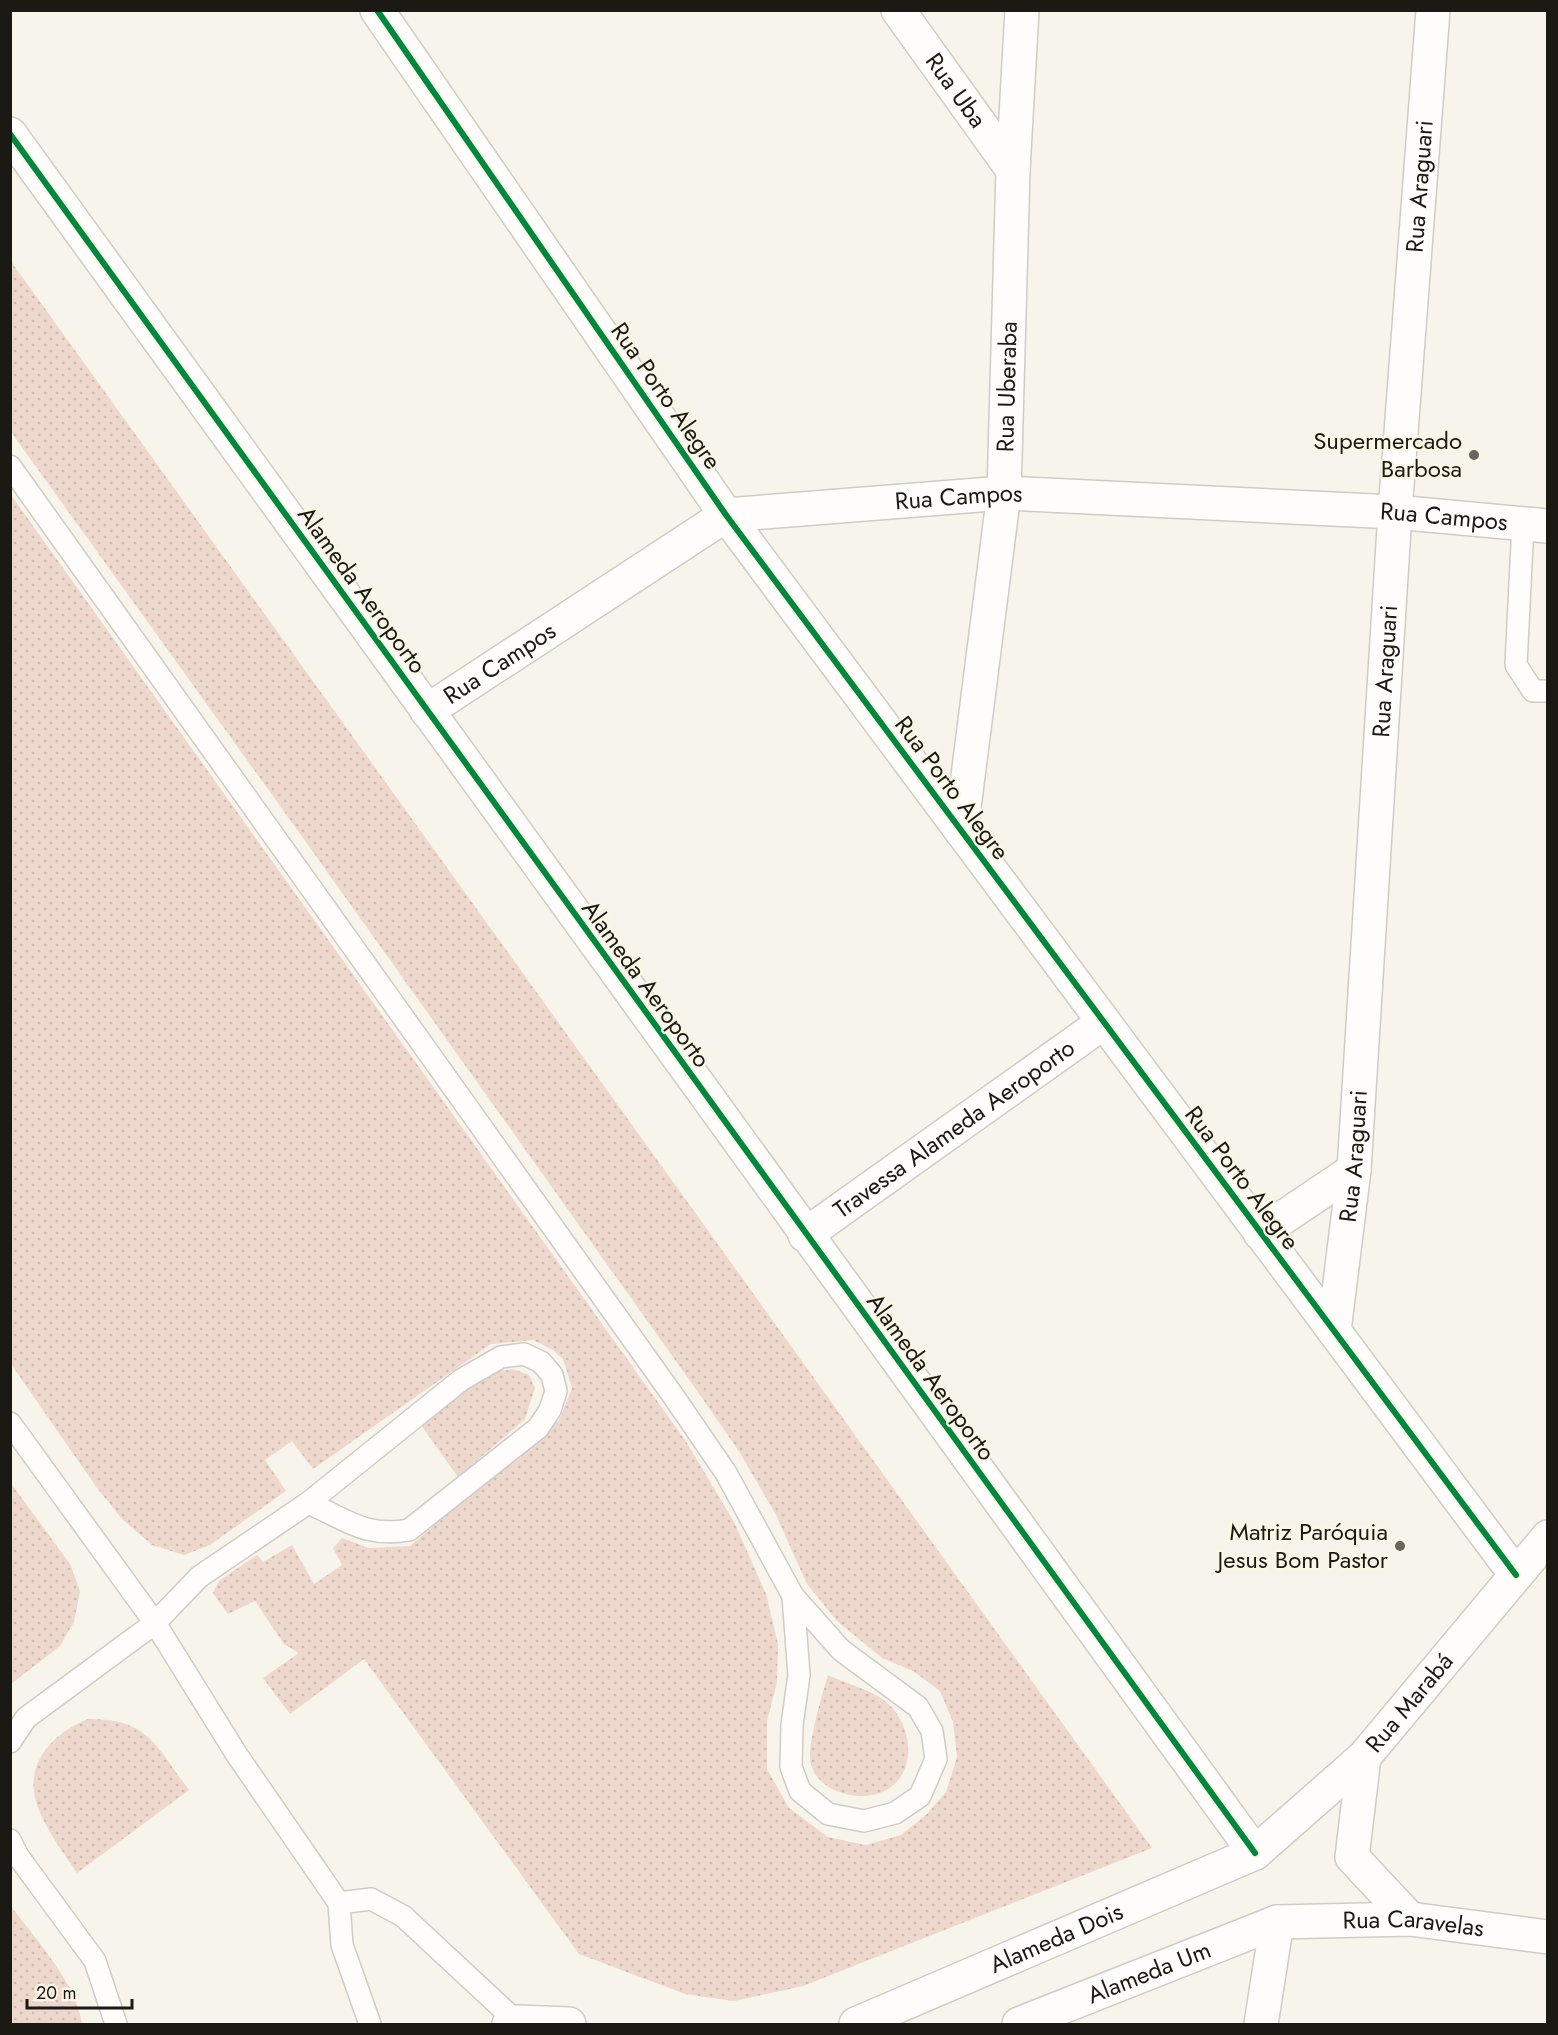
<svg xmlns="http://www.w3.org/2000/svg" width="1558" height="2035" viewBox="0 0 1558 2035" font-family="Jost,sans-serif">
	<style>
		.grass { fill: url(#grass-dots) }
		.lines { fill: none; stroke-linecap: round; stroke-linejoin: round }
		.service-casing { stroke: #ceccc5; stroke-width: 24 }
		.minor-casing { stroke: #ceccc5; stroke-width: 36 }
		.tertiary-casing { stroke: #ceccc5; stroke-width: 36 }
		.service { stroke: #fefdfc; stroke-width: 21 }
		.minor { stroke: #fefdfc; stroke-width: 33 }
		.tertiary { stroke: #fefdfc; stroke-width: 33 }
		.cycleway-casing { stroke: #fbf7e7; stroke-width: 10 }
		.cycleway { stroke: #00873e; stroke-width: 6 }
		.poi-dot { fill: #68665f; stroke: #fbf7e7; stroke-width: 2 }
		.labels { text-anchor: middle; stroke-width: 4.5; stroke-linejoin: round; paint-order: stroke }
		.street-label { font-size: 24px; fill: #1b1914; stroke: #fbf7e7 }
		.poi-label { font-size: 24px; fill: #1b1914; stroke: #fbf7e7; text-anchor: end }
	</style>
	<defs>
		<pattern id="grass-dots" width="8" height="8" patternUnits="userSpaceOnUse" patternTransform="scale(1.5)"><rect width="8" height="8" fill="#eed8ce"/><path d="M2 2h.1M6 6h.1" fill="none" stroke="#ccb9b0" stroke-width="1.8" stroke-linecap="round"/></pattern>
	</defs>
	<rect width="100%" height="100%" fill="#f6f4eb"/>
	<g class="grass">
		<path d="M 10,260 L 1152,1848 L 803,1986 L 734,2001 L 685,1994 L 579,1954 L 364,1659 L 290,1714 L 263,1678 L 299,1653 L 284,1644 L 255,1601 L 228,1614 L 213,1593 L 219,1581 L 257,1555 L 263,1562 L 292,1545 L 314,1584 L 342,1565 L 333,1548 L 342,1538 L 369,1548 L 410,1546 L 559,1420 L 572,1388 L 563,1359 L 553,1350 L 533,1340 L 491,1344 L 313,1469 L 292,1441 L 265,1460 L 286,1491 L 210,1545 L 184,1555 L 152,1545 L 123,1520 L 97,1488 L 11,1364 L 11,495 L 687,1443 L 734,1522 L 766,1594 L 778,1644 L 777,1682 L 767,1721 L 767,1769 L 789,1808 L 828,1837 L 865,1845 L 901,1835 L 927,1814 L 946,1792 L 957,1757 L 953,1722 L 940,1691 L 913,1671 L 882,1658 L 837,1621 L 807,1584 L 775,1513 L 740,1453 L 698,1392 L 298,831 L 11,432 Z"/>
		<path d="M 513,1369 L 529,1375 L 535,1388 L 525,1419 L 458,1477 L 418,1421 L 487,1373 Z"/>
		<path d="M 10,1482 L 70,1564 L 80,1591 L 74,1622 L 60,1646 L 11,1684 Z"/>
		<path d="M 828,1675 C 844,1683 874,1691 886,1702 C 911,1722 919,1770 888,1789 C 861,1806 810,1791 810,1756 C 810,1736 822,1695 828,1675 Z"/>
		<path d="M 88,1719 C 149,1719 155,1745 189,1790 L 77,1873 C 62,1850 38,1820 34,1792 C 29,1757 59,1730 88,1719 Z"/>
		<path d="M 10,1905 C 34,1937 77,1984 82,2024 L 11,2024 Z"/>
	</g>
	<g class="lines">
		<g class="service-casing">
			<g id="service">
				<path d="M 10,466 L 674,1397 L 726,1473 L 793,1596 L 841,1650 L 918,1707 L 932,1731 L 936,1759 L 920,1796 L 895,1813 L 864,1821 L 828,1814 L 800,1791 L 791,1767 L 792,1725 L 799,1675 L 793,1596"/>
				<path d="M 1523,524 L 1516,665 L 1533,691 L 1548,691"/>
				<path d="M 10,1423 L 155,1623 L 237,1755 L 339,1903"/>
				<path d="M 10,1742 L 26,1718 L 155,1623 L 199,1577 L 308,1503 L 461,1380 L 501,1357 L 524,1354 L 541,1362 L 552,1375 L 556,1391 L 550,1410 L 538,1428 L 409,1530 C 365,1538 346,1519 308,1503"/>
				<path d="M 10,1840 L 18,1856 L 95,1961 L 116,2024"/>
				<path d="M 370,2024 L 342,1945 L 339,1903 L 371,1899 L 403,1916 L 517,2022"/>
			</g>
		</g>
		<g class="minor-casing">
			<g id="minor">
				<path d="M 377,10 L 726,515 L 1516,1575"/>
				<path id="s1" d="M 898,10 L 1013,170"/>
				<path d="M 10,134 L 1255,1853"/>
				<path id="s2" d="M 427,711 L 726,515 L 1004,493 L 1395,512 L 1548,526"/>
				<path id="s3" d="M 961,831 L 1004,493 L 1013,170 L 1022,10"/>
				<path d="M 1260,1233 L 1354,1170"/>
				<path id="s4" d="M 805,1235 L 1104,1022"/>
				<path id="s5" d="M 1334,1331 L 1354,1170 L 1395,512 L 1433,10"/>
				<path d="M 1261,2024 L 1277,1922"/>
			</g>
		</g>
		<g class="tertiary-casing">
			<g id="tertiary">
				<path d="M 1364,1757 L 1352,1857 L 1410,1919"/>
				<path d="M 509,2024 L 517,2022 L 569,2024"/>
				<path id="s6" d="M 856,2024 L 1255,1853 L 1364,1757 L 1548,1537"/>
				<path id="s7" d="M 1019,2024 L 1277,1922 L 1410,1919 L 1548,1937"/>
			</g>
		</g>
		<use href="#service" class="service"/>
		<use href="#minor" class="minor"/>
		<use href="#tertiary" class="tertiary"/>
		<g class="cycleway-casing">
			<g id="cycleway">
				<path d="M 377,10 L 726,515 L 1516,1575"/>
				<path d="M 10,134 L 1255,1853"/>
			</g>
		</g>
		<use href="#cycleway" class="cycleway"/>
	</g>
	<g class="poi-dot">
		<circle cx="1474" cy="455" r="6"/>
		<circle cx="1400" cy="1546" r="6"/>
	</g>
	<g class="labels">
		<g class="street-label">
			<text dy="8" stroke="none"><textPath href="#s1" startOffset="99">Rua Uba</textPath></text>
			<text dy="8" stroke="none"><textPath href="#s5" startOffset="1148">Rua Araguari</textPath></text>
			<text dy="8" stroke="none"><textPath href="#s3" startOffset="447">Rua Uberaba</textPath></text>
			<text transform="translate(666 396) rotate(55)" y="8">Rua Porto Alegre</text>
			<text dy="8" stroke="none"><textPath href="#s2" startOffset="591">Rua Campos</textPath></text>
			<text dy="8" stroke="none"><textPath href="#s2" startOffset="1077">Rua Campos</textPath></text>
			<text transform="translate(362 590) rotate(54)" y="8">Alameda Aeroporto</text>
			<text dy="8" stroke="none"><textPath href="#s2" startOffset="87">Rua Campos</textPath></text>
			<text dy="8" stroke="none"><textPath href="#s5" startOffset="662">Rua Araguari</textPath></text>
			<text transform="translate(952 788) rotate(53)" y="8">Rua Porto Alegre</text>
			<text transform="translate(646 984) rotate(54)" y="8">Alameda Aeroporto</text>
			<text dy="8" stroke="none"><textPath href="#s4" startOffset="183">Travessa Alameda Aeroporto</textPath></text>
			<text dy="8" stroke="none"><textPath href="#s5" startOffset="176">Rua Araguari</textPath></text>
			<text transform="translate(1242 1178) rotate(53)" y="8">Rua Porto Alegre</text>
			<text transform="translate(931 1377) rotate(54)" y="8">Alameda Aeroporto</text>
			<text dy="8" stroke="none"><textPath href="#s6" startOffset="650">Rua Marabá</textPath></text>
			<text dy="8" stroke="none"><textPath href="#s7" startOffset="414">Rua Caravelas</textPath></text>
			<text dy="8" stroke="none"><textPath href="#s6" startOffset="218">Alameda Dois</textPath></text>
			<text dy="8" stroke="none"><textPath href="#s7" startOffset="140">Alameda Um</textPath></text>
		</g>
		<g class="poi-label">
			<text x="1462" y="449">Supermercado<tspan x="1462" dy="28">Barbosa</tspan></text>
			<text x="1388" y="1540">Matriz Paróquia<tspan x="1388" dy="28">Jesus Bom Pastor</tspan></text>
		</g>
	</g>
	<rect width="1558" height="2035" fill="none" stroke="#1b1914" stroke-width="24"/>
	<path d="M27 1999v9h105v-9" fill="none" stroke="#1b1914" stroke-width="3"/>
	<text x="36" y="1999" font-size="18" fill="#1b1914" stroke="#fbf7e7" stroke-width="4.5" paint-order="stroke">20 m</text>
</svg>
